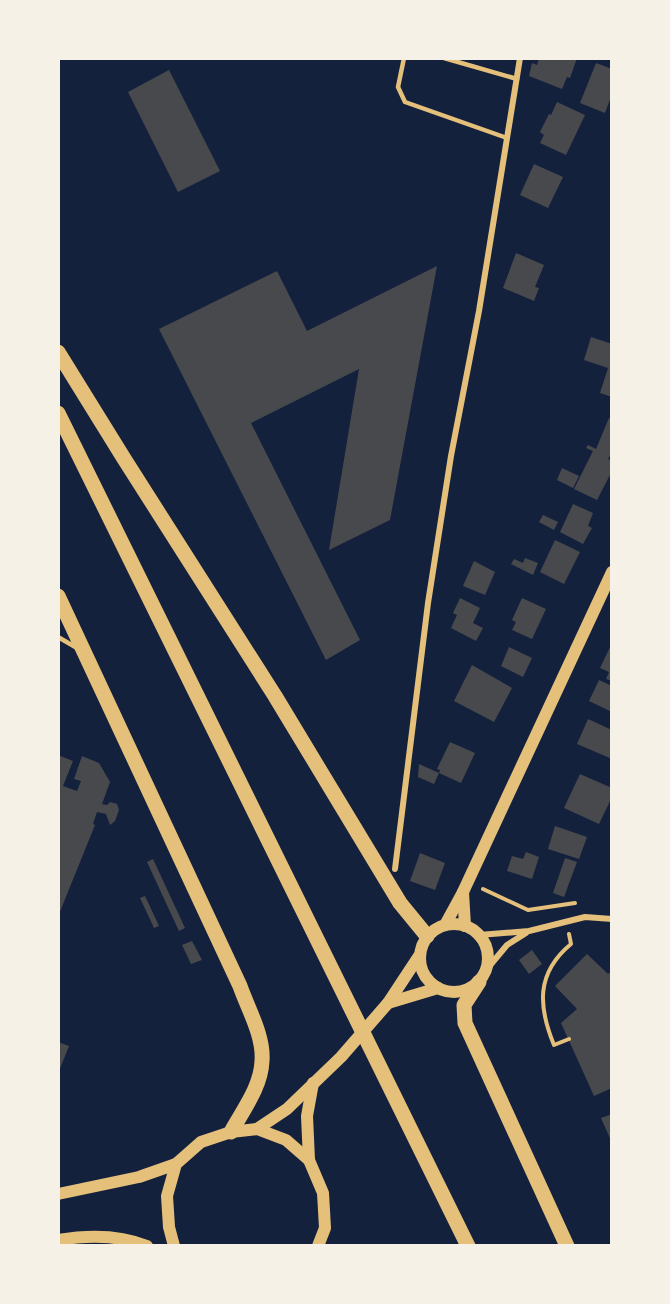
<svg xmlns="http://www.w3.org/2000/svg" width="670" height="1304" viewBox="0 0 670 1304" font-family="'Roboto Condensed',sans-serif">
	<style>
		.building { fill: #48494c }
		.lines { fill: none; stroke-linecap: round; stroke-linejoin: round }
		.path { stroke: #e5c07b; stroke-width: 4 }
		.service { stroke: #e5c07b; stroke-width: 4.5 }
		.minor { stroke: #e5c07b; stroke-width: 6 }
		.secondary { stroke: #e5c07b; stroke-width: 12 }
		.primary { stroke: #e5c07b; stroke-width: 15 }
	</style>
	<rect width="100%" height="100%" fill="#14213d"/>
	<g class="building">
		<path d="M 539,58 L 577,58 L 570,78 L 567,77 L 562,89 L 529,76 L 532,63 L 537,65 Z"/>
		<path d="M 596,63 L 612,69 L 612,94 L 605,113 L 580,103 Z"/>
		<path d="M 169,70 L 220,171 L 178,192 L 128,92 Z"/>
		<path d="M 557,102 L 585,115 L 566,155 L 540,143 L 544,135 L 540,132 L 549,114 L 551,115 Z"/>
		<path d="M 534,164 L 563,177 L 548,208 L 520,195 Z"/>
		<path d="M 516,253 L 544,265 L 535,287 L 539,288 L 534,301 L 503,288 Z"/>
		<path d="M 437,266 L 390,520 L 329,550 L 359,369 L 251,423 L 360,640 L 326,660 L 159,329 L 277,271 L 307,331 Z"/>
		<path d="M 591,337 L 612,344 L 612,397 L 600,393 L 608,368 L 584,360 Z"/>
		<path d="M 609,418 L 612,419 L 612,452 L 608,459 L 612,461 L 612,471 L 597,500 L 574,489 L 593,451 L 586,448 L 588,445 L 596,449 Z"/>
		<path d="M 562,468 L 579,476 L 573,488 L 557,480 Z"/>
		<path d="M 573,504 L 593,513 L 588,526 L 592,528 L 583,544 L 560,532 Z"/>
		<path d="M 543,515 L 558,522 L 554,530 L 539,522 Z"/>
		<path d="M 555,540 L 580,552 L 564,584 L 540,572 Z"/>
		<path d="M 525,558 L 538,563 L 533,575 L 511,564 L 514,559 L 523,563 Z"/>
		<path d="M 474,561 L 495,572 L 485,595 L 463,586 Z"/>
		<path d="M 460,598 L 480,608 L 473,623 L 483,628 L 476,641 L 451,628 L 457,615 L 453,613 Z"/>
		<path d="M 522,598 L 546,609 L 532,639 L 512,630 L 516,622 L 512,620 Z"/>
		<path d="M 612,643 L 612,681 L 606,679 L 609,672 L 600,668 Z"/>
		<path d="M 509,647 L 532,658 L 523,677 L 501,666 Z"/>
		<path d="M 472,665 L 512,688 L 494,722 L 454,701 Z"/>
		<path d="M 599,680 L 612,686 L 612,712 L 589,701 Z"/>
		<path d="M 588,719 L 612,730 L 612,759 L 577,744 Z"/>
		<path d="M 450,742 L 475,753 L 461,783 L 439,773 L 440,770 L 437,769 Z"/>
		<path d="M 58,755 L 73,761 L 63,786 L 77,791 L 81,781 L 74,779 L 82,756 L 99,763 L 110,782 L 102,804 L 107,805 L 110,802 L 117,804 L 119,810 L 115,821 L 110,825 L 106,814 L 97,812 L 93,824 L 95,825 L 59,914 Z"/>
		<path d="M 419,764 L 439,773 L 434,784 L 418,777 Z"/>
		<path d="M 580,774 L 612,788 L 612,797 L 599,824 L 564,808 Z"/>
		<path d="M 555,826 L 587,837 L 579,859 L 548,849 Z"/>
		<path d="M 526,852 L 539,857 L 532,879 L 507,871 L 512,856 L 523,859 Z"/>
		<path d="M 420,853 L 445,863 L 435,890 L 410,881 Z"/>
		<path d="M 565,858 L 577,862 L 564,897 L 553,893 Z"/>
		<path d="M 153,859 L 185,928 L 179,931 L 147,862 Z"/>
		<path d="M 145,896 L 159,926 L 154,928 L 140,898 Z"/>
		<path d="M 192,941 L 202,960 L 191,964 L 182,945 Z"/>
		<path d="M 532,950 L 542,964 L 529,974 L 519,960 Z"/>
		<path d="M 587,954 L 608,974 L 612,971 L 612,1088 L 594,1096 L 561,1023 L 577,1009 L 555,986 Z"/>
		<path d="M 58,1042 L 69,1046 L 59,1071 L 58,1071 Z"/>
		<path d="M 612,1114 L 612,1143 L 601,1118 Z"/>
	</g>
	<g class="lines">
		<g class="path">
			<path d="M 483,889 L 528,910 L 575,903"/>
			<path d="M 569,1039 L 554,1045 C 538,1006 536,973 571,944 L 569,934"/>
		</g>
		<g class="service">
			<path d="M 404,58 L 398,87 L 405,102 L 507,138"/>
			<path d="M 444,58 L 517,79"/>
			<path d="M 58,637 L 77,648"/>
		</g>
		<g class="minor">
			<path d="M 395,869 L 428,603 L 451,456 L 479,311 L 520,58"/>
			<path d="M 479,935 L 529,931 L 585,917 L 612,919"/>
			<path d="M 487,969 L 507,945 L 526,933"/>
		</g>
		<g class="secondary">
			<path d="M 463,892 L 465,926"/>
			<circle cx="454" cy="958" r="34"/>
			<path d="M 445,925 L 463,892 L 612,572"/>
			<path d="M 388,1003 L 438,988"/>
			<path d="M 257,1129 L 287,1109 L 341,1057 L 388,1003 L 419,956"/>
			<path d="M 309,1160 L 307,1116 L 313,1083"/>
			<path d="M 58,1194 L 139,1177 L 176,1164"/>
			<path d="M 58,1240 C 87,1235 120,1235 147,1246"/>
			<path d="M 174,1246 L 169,1227 L 167,1196 L 176,1164 L 201,1142 L 231,1132 L 257,1129 L 286,1140 L 309,1160 L 323,1193 L 325,1228 L 318,1246"/>
		</g>
		<g class="primary">
			<path d="M 58,352 L 123,457 L 275,696 L 400,903 L 427,936"/>
			<path d="M 58,413 L 468,1246"/>
			<path d="M 58,596 L 240,986 C 248,1009 264,1036 262,1061 C 261,1087 243,1110 231,1132"/>
			<path d="M 479,982 L 464,1005 L 465,1023 L 567,1246"/>
		</g>
	</g>
	<rect width="670" height="1304" fill="none" stroke="#f6f1e7" stroke-width="120"/>
</svg>
